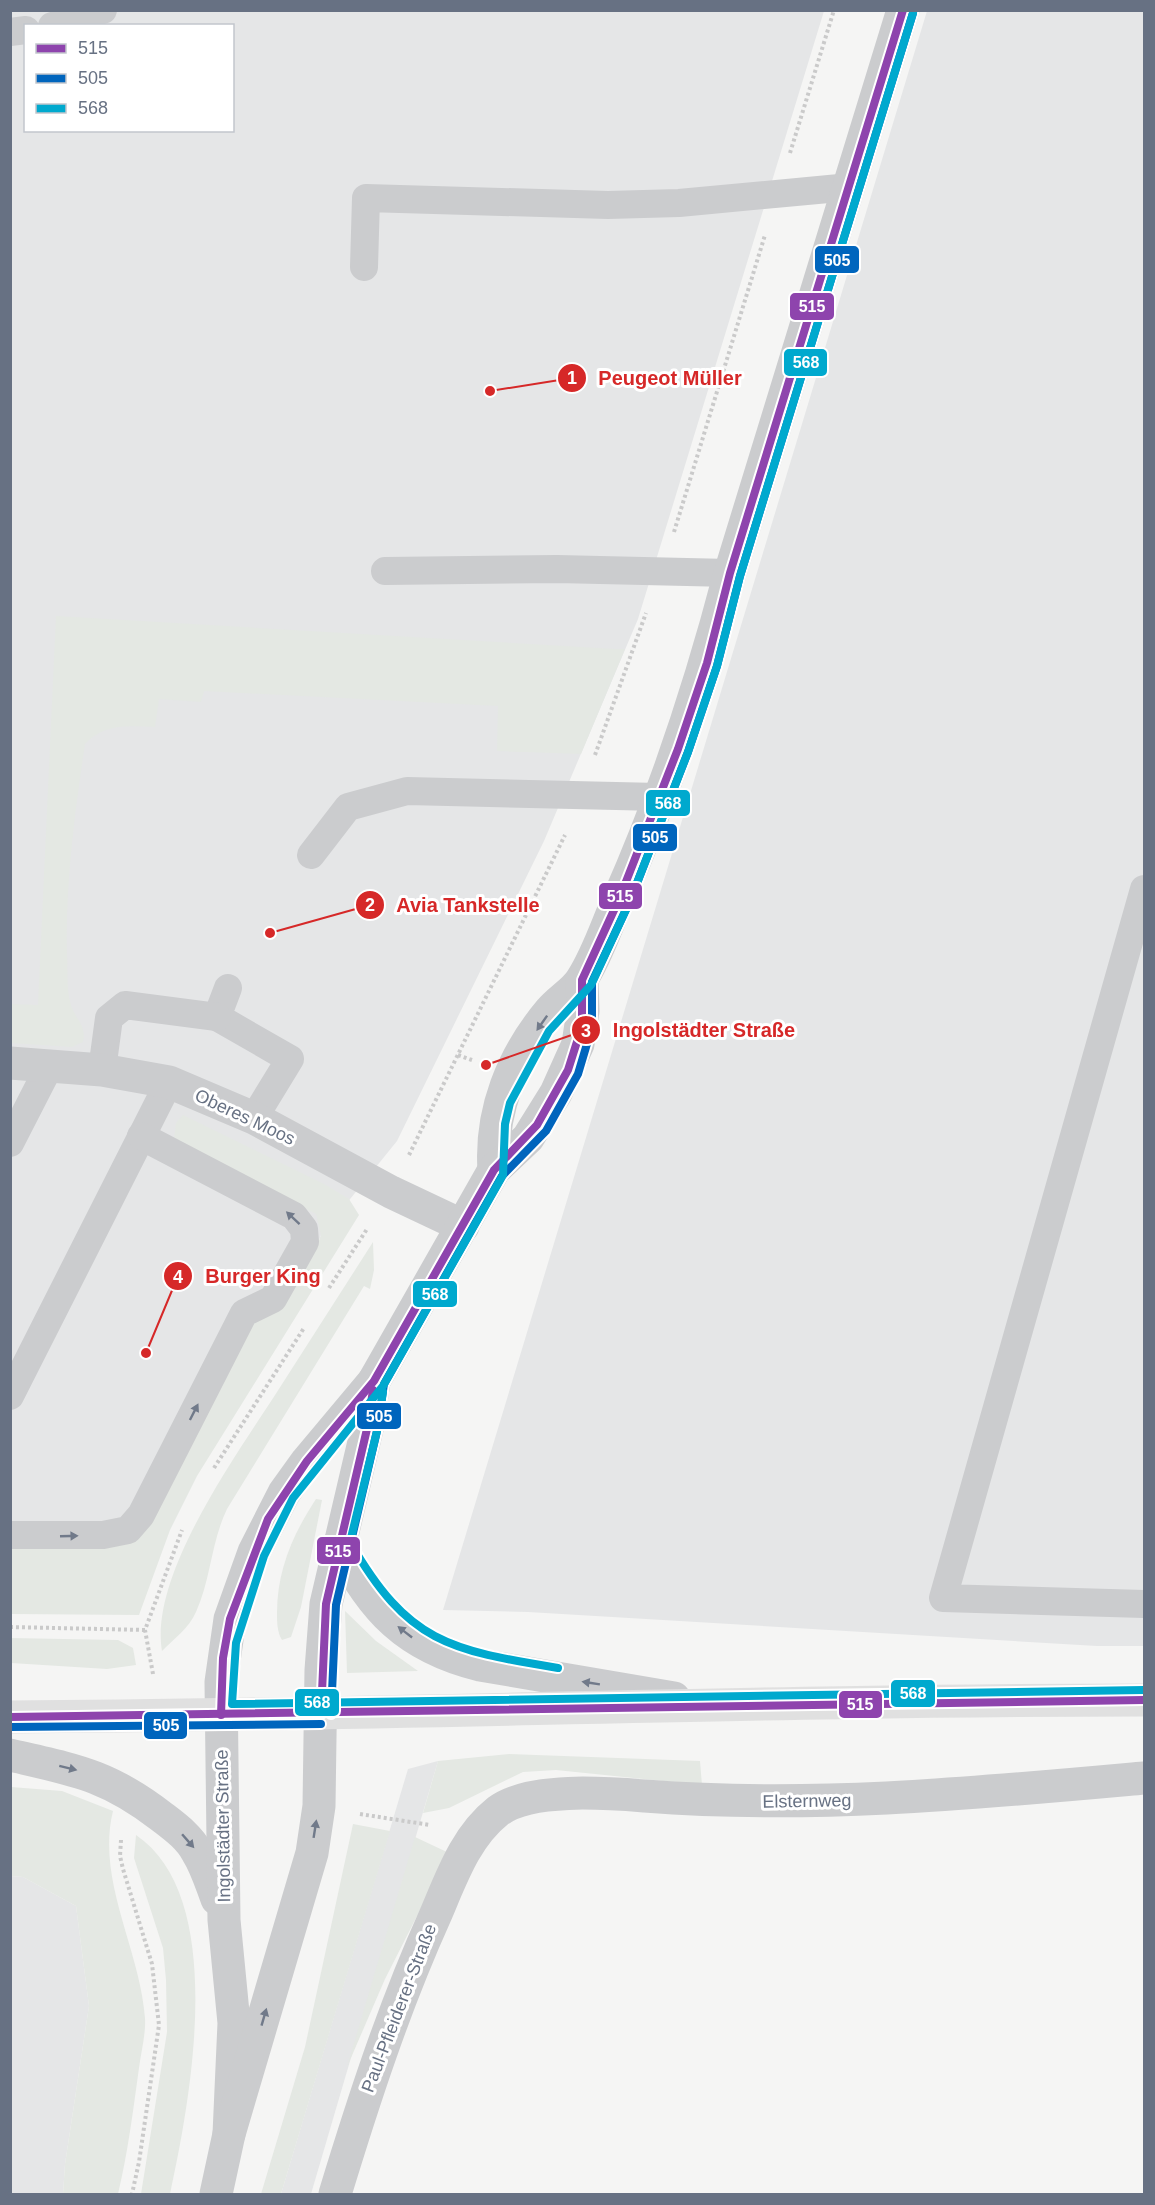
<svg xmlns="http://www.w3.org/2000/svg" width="1155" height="2205" viewBox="0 0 1155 2205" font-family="Arial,sans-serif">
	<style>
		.built { fill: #e5e6e7; fill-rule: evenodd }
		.grass { fill: #e4e8e3 }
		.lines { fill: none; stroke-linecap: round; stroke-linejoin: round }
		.path { stroke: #cacaca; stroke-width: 4; stroke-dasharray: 3 3; stroke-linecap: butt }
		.service { stroke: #cbccce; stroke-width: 28 }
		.minor { stroke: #cbccce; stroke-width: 33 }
		.tertiary { stroke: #cbccce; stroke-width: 33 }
		.secondary { stroke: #e0e0e0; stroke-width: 33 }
		.bus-1-casing { stroke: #fff; stroke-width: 12 }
		.bus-2-casing { stroke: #fff; stroke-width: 12 }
		.bus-3-casing { stroke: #fff; stroke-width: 12 }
		.bus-1 { stroke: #8e44ad; stroke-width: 8 }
		.bus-2 { stroke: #0065bd; stroke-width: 8 }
		.bus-3 { stroke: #00a9ce; stroke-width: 8 }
		.oneway { fill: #717a8a }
		.labels { text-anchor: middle; stroke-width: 6; stroke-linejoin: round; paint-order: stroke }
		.street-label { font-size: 18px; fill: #677183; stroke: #fff }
		.leader { fill: none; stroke: #d62828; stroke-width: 2 }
		.callout-dot { fill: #d62828; stroke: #fff; stroke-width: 2 }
		.mark-label { font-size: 18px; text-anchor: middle; font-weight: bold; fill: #fff }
		.callout-label { font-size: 20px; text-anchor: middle; font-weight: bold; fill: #d62828; stroke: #fff; stroke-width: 6; stroke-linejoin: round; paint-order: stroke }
		.line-badge { stroke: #fff; stroke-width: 2 }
		.badge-label { font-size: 16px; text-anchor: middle; font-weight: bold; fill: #fff }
	</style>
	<rect width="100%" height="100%" fill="#f5f5f4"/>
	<g class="built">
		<path d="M 10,11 L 824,11 L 638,619 L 544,841 L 397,1141 L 321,1235 L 315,1251 L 149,1527 L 11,1548 ZM 26,26 L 232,26 L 232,130 L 26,130 Z"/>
		<path d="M 927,11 L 1144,11 L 1144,1646 L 1097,1646 L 528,1612 L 443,1610 Z"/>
		<path d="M 438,1761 L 311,2194 L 281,2194 L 408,1769 Z"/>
		<path d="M 10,1876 L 23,1877 L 76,1906 L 89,2006 L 65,2164 L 63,2194 L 11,2194 Z"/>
	</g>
	<g class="grass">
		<path d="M 56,616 L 616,649 L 625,649 L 581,754 L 497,751 L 498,706 L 204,691 L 201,702 L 159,699 L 155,727 C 129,726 105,723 85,744 C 75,810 65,887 67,954 C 68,970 66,989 71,1005 C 75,1019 87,1025 83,1042 L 72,1047 L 11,1043 L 11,1004 L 38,1005 Z"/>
		<path d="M 183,1115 L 324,1184 L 349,1199 L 359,1215 L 197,1476 L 170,1530 L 139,1615 L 11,1614 L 10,1548 L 128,1543 L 255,1322 L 315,1251 L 321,1235 L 316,1214 L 174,1139 L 176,1123 Z"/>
		<path d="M 373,1242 L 374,1270 L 370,1289 L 364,1286 L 227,1509 C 211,1542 211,1579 196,1612 C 189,1628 174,1639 162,1651 C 149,1575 237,1454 277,1392 C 309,1342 341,1292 373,1242 Z"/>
		<path d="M 316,1499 L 322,1500 L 301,1607 L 291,1637 L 282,1640 C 277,1632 277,1622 277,1613 C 277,1570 293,1534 316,1499 Z"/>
		<path d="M 345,1611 L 376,1641 L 418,1671 L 347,1673 Z"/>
		<path d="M 10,1638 L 118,1640 L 133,1648 L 136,1665 L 107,1669 L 11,1663 Z"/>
		<path d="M 509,1754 L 700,1761 L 702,1785 L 556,1770 L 523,1772 L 449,1808 L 423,1813 L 438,1761 Z"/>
		<path d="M 11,1787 L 62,1791 L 113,1811 C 96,1880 140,1949 145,2018 C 146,2034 141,2052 139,2068 C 133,2111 128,2152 118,2194 L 63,2194 L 65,2164 L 89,2006 L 76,1906 L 23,1877 L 11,1876 Z"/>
		<path d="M 353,1824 L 390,1831 L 281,2194 L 261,2194 L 305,2047 Z"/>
		<path d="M 136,1835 C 229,1898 190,2101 170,2194 L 141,2194 L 167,2032 L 166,1980 L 163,1948 L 134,1858 Z"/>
		<path d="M 415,1837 L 449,1853 L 385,1979 L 347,2067 Z"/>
	</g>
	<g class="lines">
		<g class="path">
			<path d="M 790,153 L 834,10"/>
			<path d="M 674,532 L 765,235"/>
			<path d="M 595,755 L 646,613"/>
			<path d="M 458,1055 L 472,1060"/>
			<path d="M 409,1155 L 565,835"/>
			<path d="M 329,1288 L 367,1229"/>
			<path d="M 214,1468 L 304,1328"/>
			<path d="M 10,1627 L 145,1630"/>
			<path d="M 153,1674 L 145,1630 L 182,1530"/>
			<path d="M 360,1814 L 430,1825"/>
			<path d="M 121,1840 L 120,1856 L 123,1869 L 152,1964 L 159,2025 L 139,2162 L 132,2194"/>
		</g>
		<g class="service">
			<path d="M 52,26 L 103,10"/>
			<path d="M 10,32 L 26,30"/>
			<path d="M 364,267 L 366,198 L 608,205 L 679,203 L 850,187"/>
			<path d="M 385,571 L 557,569 L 730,573"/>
			<path d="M 311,855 L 348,807 L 407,791 L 659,797"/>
			<path d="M 1144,889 L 943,1598 L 1144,1604"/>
			<path d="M 228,988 L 217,1017 L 290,1059 L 254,1118"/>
			<path d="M 102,1070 L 109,1018 L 125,1005 L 217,1017"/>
			<path d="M 10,1143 L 50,1065"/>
			<path d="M 10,1396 L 169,1082"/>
			<path d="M 10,1535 L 103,1535 L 128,1530 L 141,1515 L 244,1313 L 273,1299 L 305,1242 L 304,1229 L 294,1216 L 141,1136"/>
		</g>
		<g class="minor">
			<path d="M 10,1063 L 102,1070 L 169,1082 L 254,1118 L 391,1192 L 463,1226"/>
			<path d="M 335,2194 C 364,2099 394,2007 435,1916 C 451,1879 465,1837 498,1811 C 530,1787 606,1793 645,1796 C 812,1809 978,1793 1144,1778"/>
		</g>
		<g class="tertiary">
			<path d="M 494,1170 C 490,1112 512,1056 550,1011 C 559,1000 575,991 582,979 C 597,956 607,925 618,900 C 665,794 701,684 730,573 L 903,10"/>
			<path d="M 339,1544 C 372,1610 407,1647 480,1665 L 674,1698"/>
			<path d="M 10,1755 C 75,1770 108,1775 162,1817 C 175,1827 189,1837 197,1852 C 206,1866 211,1883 217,1899"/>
			<path d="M 229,2134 L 234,2023 L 224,1920 L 221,1682 L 230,1619 L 254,1552 L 284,1493 L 307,1461 L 374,1381 L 494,1170 L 528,1138 L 556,1093 L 578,1044 L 583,1011 L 582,980"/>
			<path d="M 216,2194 L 229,2134 L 312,1853 L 319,1806 L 321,1670 L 326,1604 L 367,1429 L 374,1381"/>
		</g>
		<path class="secondary" d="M 10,1717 C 389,1715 766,1700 1144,1700"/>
		<g class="bus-1-casing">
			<g id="bus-1">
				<path d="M 321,1714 L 326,1604 L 367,1429 L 373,1390"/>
				<path d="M 221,1715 L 223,1658 L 230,1619 L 268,1519 L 307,1461 L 374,1381 L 494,1170 L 537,1125 L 568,1070 L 582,1026 L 582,980 L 620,897 L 678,749 L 707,663 L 730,573 L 903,10"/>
				<path d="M 10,1717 L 1144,1700"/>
			</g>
		</g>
		<g class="bus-2-casing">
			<g id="bus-2">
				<path d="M 331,1714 L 336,1605 L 377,1431 L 384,1384 L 502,1176 L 546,1131 L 578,1074 L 592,1027 L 592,982 L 630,901 L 688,752 L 717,666 L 740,576 L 913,13"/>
				<path d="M 10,1727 L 321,1724"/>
			</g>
		</g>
		<g class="bus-3-casing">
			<g id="bus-3">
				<path d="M 913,13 L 740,576 L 717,666 L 688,752 L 630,901 L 591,985 L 549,1031 L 510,1103 L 505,1124 L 503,1175 L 383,1386 L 293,1498 L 264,1556 L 236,1643 L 232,1704 L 1144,1690"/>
				<path d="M 383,1392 L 377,1431 L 350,1542 C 408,1643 449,1650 558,1668"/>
			</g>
		</g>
		<use href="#bus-1" class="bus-1"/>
		<use href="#bus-2" class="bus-2"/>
		<use href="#bus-3" class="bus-3"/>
	</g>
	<defs><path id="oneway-solid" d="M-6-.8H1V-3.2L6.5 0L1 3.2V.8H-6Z" transform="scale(1.5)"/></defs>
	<g class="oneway">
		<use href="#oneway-solid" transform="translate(542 1023) rotate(125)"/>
		<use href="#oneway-solid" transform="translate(293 1218) rotate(-137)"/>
		<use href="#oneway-solid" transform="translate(194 1412) rotate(-63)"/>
		<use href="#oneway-solid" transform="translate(69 1536) rotate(-2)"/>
		<use href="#oneway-solid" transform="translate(405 1632) rotate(-142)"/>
		<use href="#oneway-solid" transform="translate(591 1683) rotate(-171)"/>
		<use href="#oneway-solid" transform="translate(68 1768) rotate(14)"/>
		<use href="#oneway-solid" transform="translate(315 1829) rotate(-81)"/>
		<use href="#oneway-solid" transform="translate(188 1841) rotate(49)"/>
		<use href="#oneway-solid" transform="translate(264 2017) rotate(-74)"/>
	</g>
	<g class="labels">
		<g class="street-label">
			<text transform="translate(245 1117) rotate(25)" y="6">Oberes Moos</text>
			<text transform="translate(807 1801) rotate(-1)" y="6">Elsternweg</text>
			<text transform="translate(223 1826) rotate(-91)" y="6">Ingolstädter Straße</text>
			<text transform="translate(399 2008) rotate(-69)" y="6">Paul-Pfleiderer-Straße</text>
		</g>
	</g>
	<path class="leader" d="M490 391L572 378M270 933L370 905M486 1065L586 1030M146 1353L178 1276"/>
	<g class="callout-dot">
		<circle cx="490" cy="391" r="6"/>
		<circle cx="270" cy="933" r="6"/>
		<circle cx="486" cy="1065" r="6"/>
		<circle cx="146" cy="1353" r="6"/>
		<circle cx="572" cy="378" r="15"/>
		<circle cx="370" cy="905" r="15"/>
		<circle cx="586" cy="1030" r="15"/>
		<circle cx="178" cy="1276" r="15"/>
	</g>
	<g class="mark-label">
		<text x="572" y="384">1</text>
		<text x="370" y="911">2</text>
		<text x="586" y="1037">3</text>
		<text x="178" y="1283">4</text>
	</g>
	<g class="callout-label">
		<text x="670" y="385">Peugeot Müller</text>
		<text x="468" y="912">Avia Tankstelle</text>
		<text x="704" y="1037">Ingolstädter Straße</text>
		<text x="263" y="1283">Burger King</text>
	</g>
	<g class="line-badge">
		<rect x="814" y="245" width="46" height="29" rx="6" fill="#0065bd"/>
		<rect x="789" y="292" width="46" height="29" rx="6" fill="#8e44ad"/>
		<rect x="783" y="348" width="45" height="29" rx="6" fill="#00a9ce"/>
		<rect x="645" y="789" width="46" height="28" rx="6" fill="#00a9ce"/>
		<rect x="632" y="823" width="46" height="29" rx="6" fill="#0065bd"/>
		<rect x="598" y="882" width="45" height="28" rx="6" fill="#8e44ad"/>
		<rect x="412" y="1280" width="46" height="28" rx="6" fill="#00a9ce"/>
		<rect x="356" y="1402" width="46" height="28" rx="6" fill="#0065bd"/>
		<rect x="316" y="1536" width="45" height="29" rx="6" fill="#8e44ad"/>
		<rect x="890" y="1679" width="46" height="29" rx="6" fill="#00a9ce"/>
		<rect x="294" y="1688" width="46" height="29" rx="6" fill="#00a9ce"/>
		<rect x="838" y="1690" width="45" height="29" rx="6" fill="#8e44ad"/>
		<rect x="143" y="1711" width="45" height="29" rx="6" fill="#0065bd"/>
	</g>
	<g class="badge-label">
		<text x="837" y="266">505</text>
		<text x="812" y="312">515</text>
		<text x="806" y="368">568</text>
		<text x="668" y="809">568</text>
		<text x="655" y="843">505</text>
		<text x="620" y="902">515</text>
		<text x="435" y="1300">568</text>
		<text x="379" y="1422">505</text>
		<text x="338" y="1557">515</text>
		<text x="913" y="1699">568</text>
		<text x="317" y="1708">568</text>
		<text x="860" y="1710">515</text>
		<text x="166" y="1731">505</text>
	</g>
	<rect width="1155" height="2205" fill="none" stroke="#677183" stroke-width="24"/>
	<rect x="24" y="24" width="210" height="108" fill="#ffffff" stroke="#c2c6cd" stroke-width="1.5"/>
	<rect x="36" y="44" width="30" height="9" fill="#8e44ad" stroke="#c2c6cd" stroke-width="1.5"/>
	<text x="78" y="54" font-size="18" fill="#677183">515</text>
	<rect x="36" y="74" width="30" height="9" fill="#0065bd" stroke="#c2c6cd" stroke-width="1.5"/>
	<text x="78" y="84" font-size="18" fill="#677183">505</text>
	<rect x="36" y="104" width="30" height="9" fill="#00a9ce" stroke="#c2c6cd" stroke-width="1.5"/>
	<text x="78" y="114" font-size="18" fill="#677183">568</text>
</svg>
